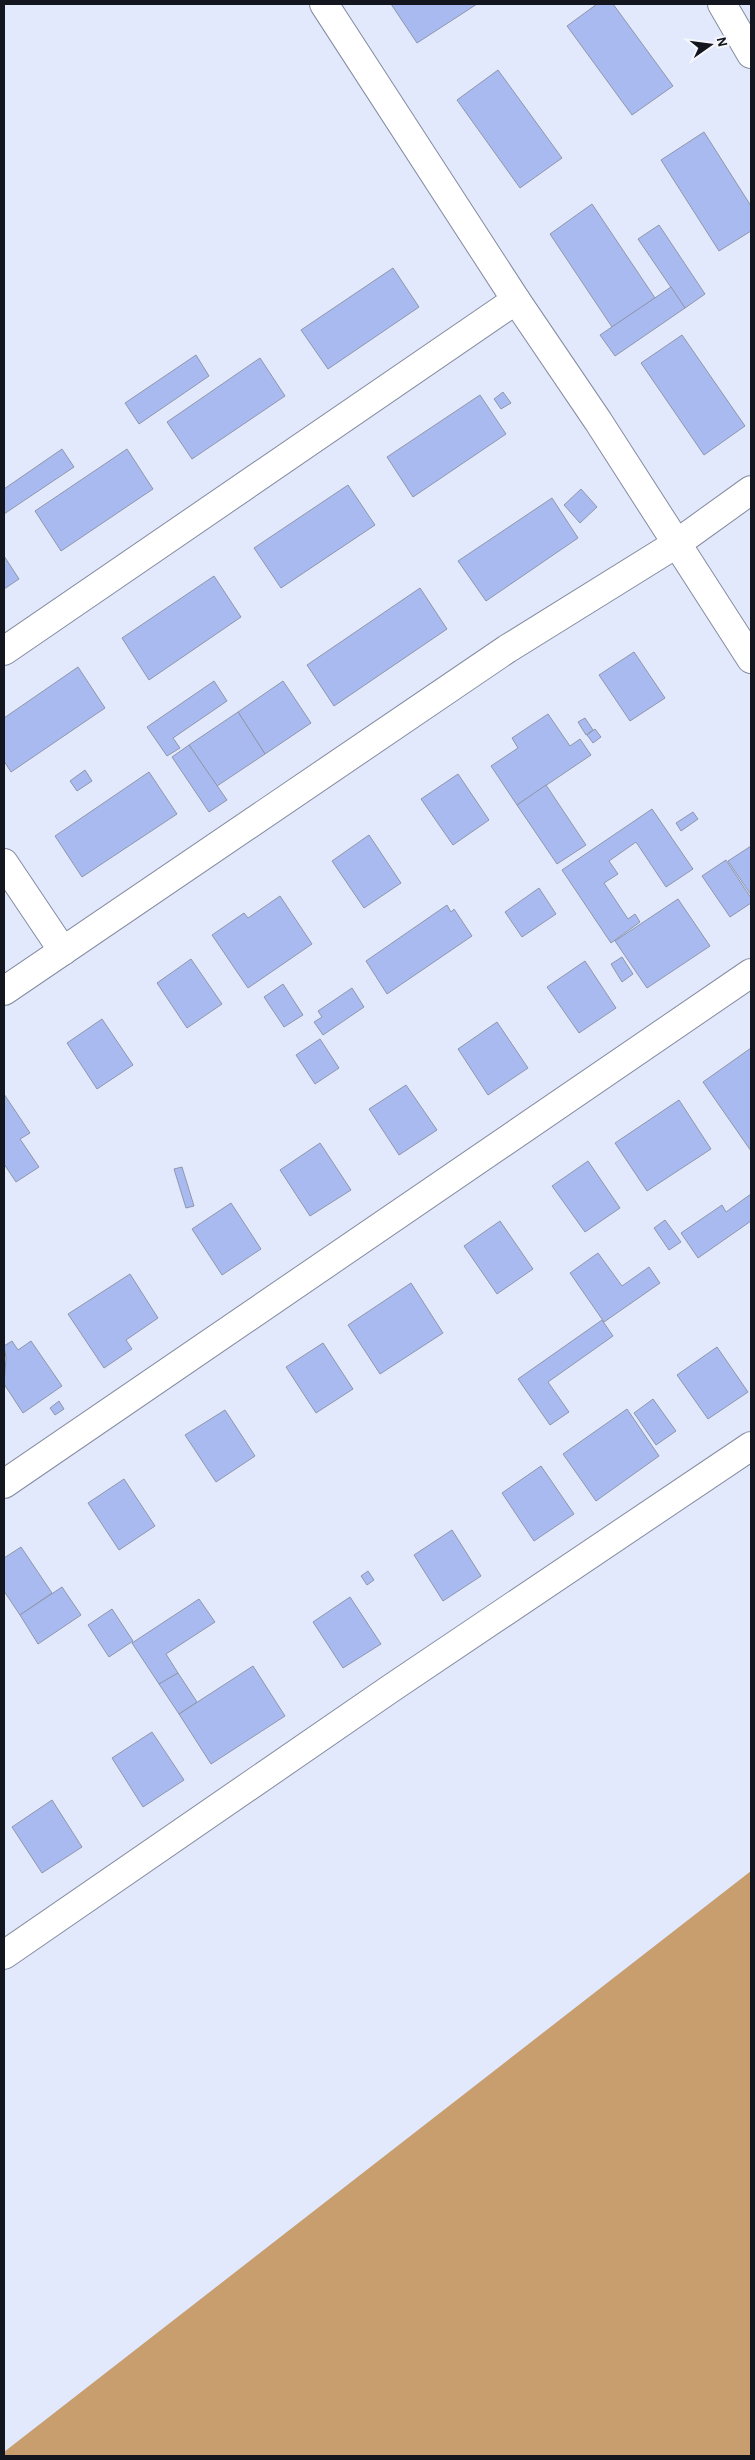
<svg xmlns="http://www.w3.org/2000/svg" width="755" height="2460" viewBox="0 0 755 2460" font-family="'Alegreya Sans',sans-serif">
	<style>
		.water { fill: #c89e6e }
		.building { fill: #a8baf0; stroke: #8f97ac }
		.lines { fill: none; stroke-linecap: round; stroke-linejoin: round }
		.minor-casing { stroke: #858ca1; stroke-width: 30 }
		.minor { stroke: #fff; stroke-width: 28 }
	</style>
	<rect width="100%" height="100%" fill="#e3e9fc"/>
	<path class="water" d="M 751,1871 L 751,2456 L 4,2456 L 4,2452 Z"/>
	<g class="building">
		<path d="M 391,4 L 477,4 L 417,43 Z"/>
		<path d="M 597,4 L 613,4 L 673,86 L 632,115 L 567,26 Z"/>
		<path d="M 498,70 L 562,158 L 520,188 L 457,100 Z"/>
		<path d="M 704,132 L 751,206 L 751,231 L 719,251 L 661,160 Z"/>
		<path d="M 592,204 L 655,298 L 612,327 L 550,234 Z"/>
		<path d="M 659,225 L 705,294 L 685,308 L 638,239 Z"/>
		<path d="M 393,268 L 419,307 L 328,369 L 301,330 Z"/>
		<path d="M 671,287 L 685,308 L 615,356 L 600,335 Z"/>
		<path d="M 682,335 L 745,426 L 704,455 L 641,363 Z"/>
		<path d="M 196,355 L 209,376 L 139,424 L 125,403 Z"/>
		<path d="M 260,358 L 285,396 L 192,459 L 167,422 Z"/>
		<path d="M 503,392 L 511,403 L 501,409 L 494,399 Z"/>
		<path d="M 480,395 L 506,434 L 413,497 L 387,457 Z"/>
		<path d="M 62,449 L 74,467 L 4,514 L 4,489 Z"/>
		<path d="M 127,449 L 153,489 L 61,551 L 35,511 Z"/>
		<path d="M 348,485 L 375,525 L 281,588 L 254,548 Z"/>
		<path d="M 581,489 L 597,507 L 580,523 L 564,505 Z"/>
		<path d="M 552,498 L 578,538 L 486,601 L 458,561 Z"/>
		<path d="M 4,556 L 19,579 L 4,589 Z"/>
		<path d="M 214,576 L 241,617 L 149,680 L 122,638 Z"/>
		<path d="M 420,588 L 447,629 L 334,706 L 307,665 Z"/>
		<path d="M 634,652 L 665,698 L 630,721 L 599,675 Z"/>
		<path d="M 78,667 L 105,708 L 11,772 L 4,761 L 4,718 Z"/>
		<path d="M 214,681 L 227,701 L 173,738 L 180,748 L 167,756 L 147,727 Z"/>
		<path d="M 283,681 L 311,723 L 265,754 L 238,712 Z"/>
		<path d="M 238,712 L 265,754 L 217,786 L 189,745 Z"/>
		<path d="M 548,714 L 570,746 L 580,739 L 591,755 L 517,805 L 491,766 L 518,748 L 512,738 Z"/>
		<path d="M 585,718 L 593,730 L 586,735 L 578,722 Z"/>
		<path d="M 595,729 L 601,737 L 593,743 L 587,735 Z"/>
		<path d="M 189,745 L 227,800 L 209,812 L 172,757 Z"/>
		<path d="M 85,770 L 92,781 L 77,791 L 70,781 Z"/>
		<path d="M 149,772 L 177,814 L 82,877 L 55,836 Z"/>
		<path d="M 458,774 L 489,820 L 453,845 L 421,799 Z"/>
		<path d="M 546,785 L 586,845 L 557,864 L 517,805 Z"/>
		<path d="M 652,809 L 693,869 L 666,887 L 636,842 L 609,861 L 618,874 L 604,883 L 628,919 L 635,914 L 640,922 L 611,943 L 562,870 Z"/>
		<path d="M 693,812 L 698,819 L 681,831 L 676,823 Z"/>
		<path d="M 369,835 L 401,883 L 364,908 L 332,861 Z"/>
		<path d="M 751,846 L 751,895 L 728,861 Z"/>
		<path d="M 726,860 L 751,898 L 751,903 L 730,917 L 702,876 Z"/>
		<path d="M 539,888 L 556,914 L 522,937 L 505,912 Z"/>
		<path d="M 280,896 L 312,944 L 248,988 L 212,935 L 244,913 L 248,918 Z"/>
		<path d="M 678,899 L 710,946 L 647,988 L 615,941 Z"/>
		<path d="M 447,905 L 451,912 L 454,909 L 472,936 L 387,994 L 366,961 Z"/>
		<path d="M 622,957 L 633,974 L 622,982 L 611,964 Z"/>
		<path d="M 191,959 L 222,1004 L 187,1028 L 157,983 Z"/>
		<path d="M 585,961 L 616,1008 L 579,1033 L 547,987 Z"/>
		<path d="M 283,984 L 303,1015 L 284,1027 L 264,997 Z"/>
		<path d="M 352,988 L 364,1007 L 323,1035 L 314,1022 L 322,1017 L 318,1011 Z"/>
		<path d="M 102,1019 L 133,1065 L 97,1089 L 67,1043 Z"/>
		<path d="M 497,1022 L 528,1068 L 488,1095 L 458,1049 Z"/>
		<path d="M 320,1039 L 339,1068 L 315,1084 L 296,1055 Z"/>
		<path d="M 751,1048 L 751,1151 L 703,1082 Z"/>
		<path d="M 406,1085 L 437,1130 L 399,1155 L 369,1109 Z"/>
		<path d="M 4,1094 L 30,1133 L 20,1139 L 39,1167 L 16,1182 L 4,1164 Z"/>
		<path d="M 679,1100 L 711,1149 L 647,1191 L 615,1143 Z"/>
		<path d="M 320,1143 L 351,1190 L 310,1216 L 280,1170 Z"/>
		<path d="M 588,1161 L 620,1208 L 585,1232 L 552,1186 Z"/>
		<path d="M 182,1167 L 194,1206 L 186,1208 L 174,1169 Z"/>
		<path d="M 751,1194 L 751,1221 L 698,1258 L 681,1233 L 722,1205 L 726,1212 Z"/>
		<path d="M 231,1203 L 261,1249 L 222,1275 L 192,1229 Z"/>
		<path d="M 665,1220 L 681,1242 L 669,1250 L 654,1228 Z"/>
		<path d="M 500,1221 L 533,1269 L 497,1294 L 464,1246 Z"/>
		<path d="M 598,1253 L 622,1286 L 649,1267 L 660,1283 L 604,1322 L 570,1273 Z"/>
		<path d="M 130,1274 L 158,1318 L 126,1340 L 132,1349 L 104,1368 L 68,1314 Z"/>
		<path d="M 411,1283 L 443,1333 L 380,1374 L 348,1325 Z"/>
		<path d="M 602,1320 L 613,1336 L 548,1382 L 569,1412 L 550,1425 L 518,1379 Z"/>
		<path d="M 12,1341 L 18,1350 L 31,1341 L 62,1386 L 23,1413 L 4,1384 L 6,1358 L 4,1346 Z"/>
		<path d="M 323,1343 L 353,1389 L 316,1413 L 286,1367 Z"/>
		<path d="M 717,1347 L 748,1392 L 708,1419 L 677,1375 Z"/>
		<path d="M 653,1399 L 676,1431 L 656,1445 L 634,1413 Z"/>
		<path d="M 59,1401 L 64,1409 L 55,1415 L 50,1408 Z"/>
		<path d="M 627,1409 L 659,1456 L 596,1501 L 563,1454 Z"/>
		<path d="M 225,1410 L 255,1456 L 216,1482 L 185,1435 Z"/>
		<path d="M 541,1466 L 574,1514 L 534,1541 L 502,1493 Z"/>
		<path d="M 124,1479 L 155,1526 L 119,1550 L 88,1503 Z"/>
		<path d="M 452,1530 L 481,1576 L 443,1601 L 414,1555 Z"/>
		<path d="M 21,1547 L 52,1593 L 20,1615 L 4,1591 L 4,1558 Z"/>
		<path d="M 368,1571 L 374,1580 L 367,1585 L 361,1576 Z"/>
		<path d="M 62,1587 L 81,1615 L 38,1644 L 20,1615 Z"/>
		<path d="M 350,1597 L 381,1644 L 343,1668 L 313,1622 Z"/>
		<path d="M 199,1599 L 215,1622 L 166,1654 L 178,1673 L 159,1684 L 132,1643 Z"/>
		<path d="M 112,1609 L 133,1641 L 109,1657 L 88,1625 Z"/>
		<path d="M 253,1666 L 285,1716 L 211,1764 L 179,1714 Z"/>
		<path d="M 178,1673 L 197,1702 L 179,1714 L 159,1684 Z"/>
		<path d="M 152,1732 L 184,1780 L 143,1807 L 112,1758 Z"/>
		<path d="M 52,1800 L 82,1847 L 42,1873 L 12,1827 Z"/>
	</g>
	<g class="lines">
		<g class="minor-casing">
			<g id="minor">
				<path d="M 324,4 L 516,300 L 598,421 L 751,659"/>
				<path d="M 722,4 L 751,54"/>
				<path d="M 4,651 L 516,300"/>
				<path d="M 4,863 L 63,951"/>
				<path d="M 4,991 L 507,649 L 676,544 L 751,490"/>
				<path d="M 4,1484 L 751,973"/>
				<path d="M 4,1955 L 390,1689 L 751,1446"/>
			</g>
		</g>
		<use href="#minor" class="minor"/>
	</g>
	<rect width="755" height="2460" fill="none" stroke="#13161e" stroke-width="10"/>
	<g transform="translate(710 45) rotate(76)" stroke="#f5f7fc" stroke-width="4" paint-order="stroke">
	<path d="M0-4L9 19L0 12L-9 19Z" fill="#13161e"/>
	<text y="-8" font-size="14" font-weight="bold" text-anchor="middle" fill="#13161e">N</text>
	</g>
</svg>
